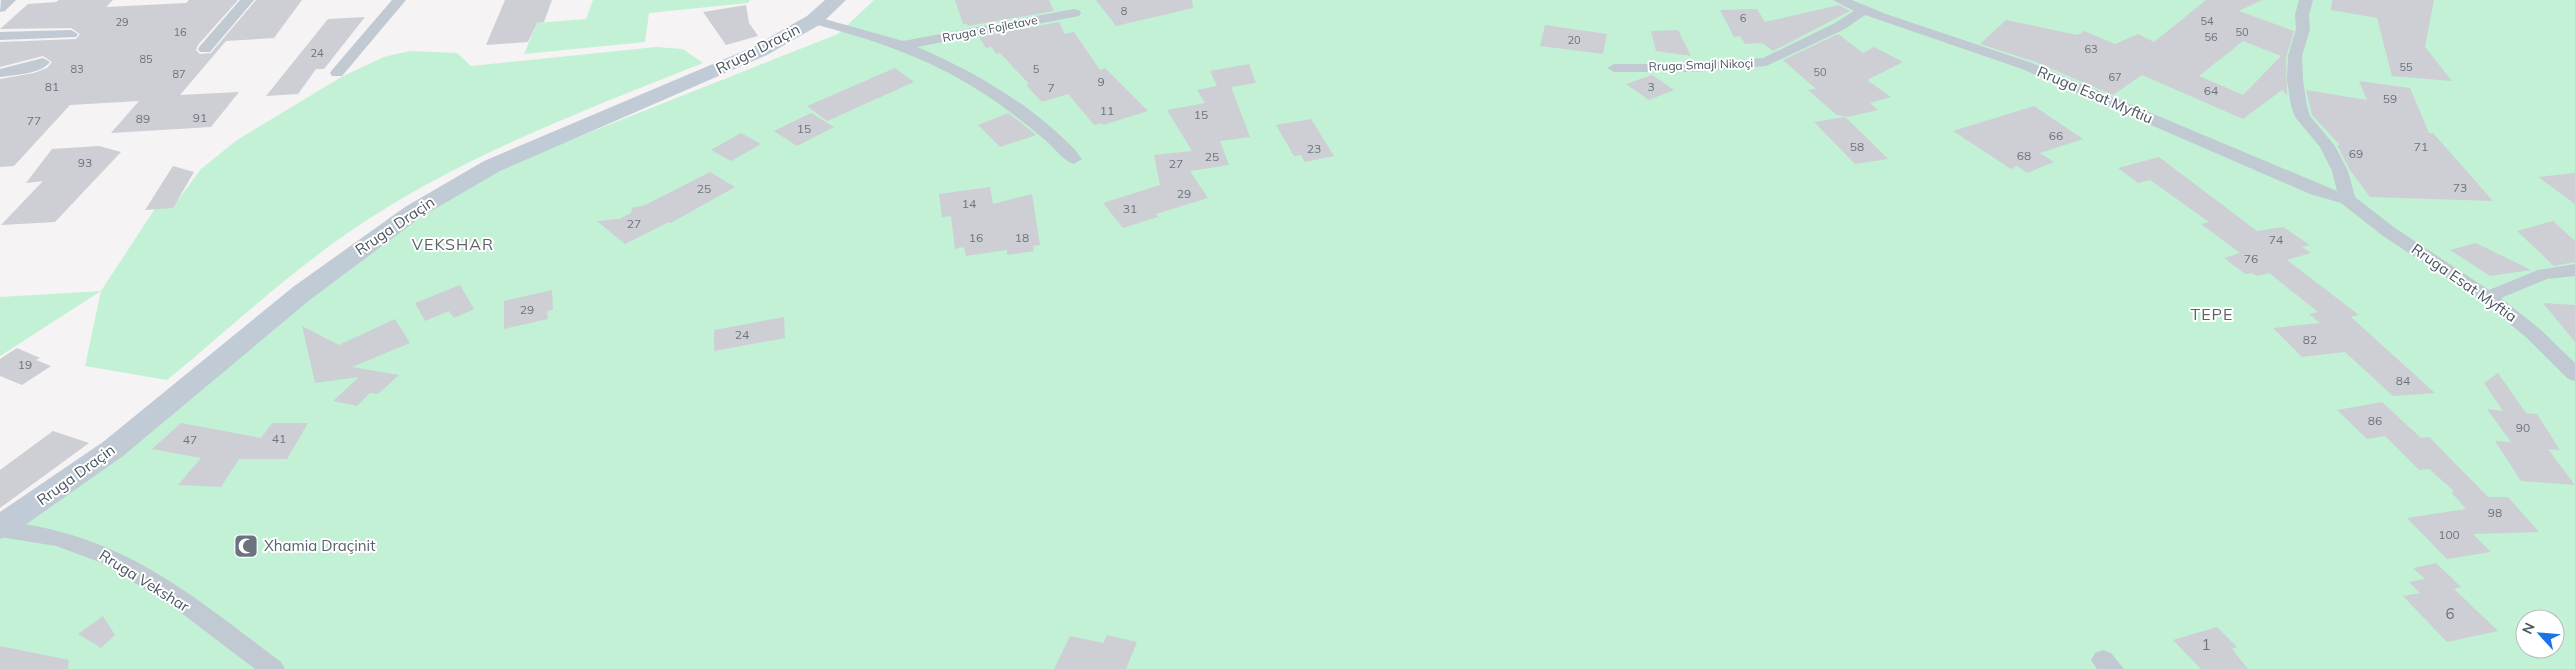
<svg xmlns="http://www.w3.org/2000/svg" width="2575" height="669" viewBox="0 0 2575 669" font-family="Mulish,sans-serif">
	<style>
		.green { fill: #c3f1d5; fill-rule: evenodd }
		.building { fill: #cdcfd5; fill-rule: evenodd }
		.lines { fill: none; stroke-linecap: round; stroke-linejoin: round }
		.minor { fill: #c1cad2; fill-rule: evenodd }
		.secondary { fill: #c1cbd6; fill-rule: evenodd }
		.labels { text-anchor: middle; stroke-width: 4; stroke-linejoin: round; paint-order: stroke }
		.far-number-label { font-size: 11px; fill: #6b747e }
		.far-street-label { font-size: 12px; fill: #4a5661; stroke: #fff }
		.number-label { font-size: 12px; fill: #6b747e }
		.street-label { font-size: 15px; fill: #4a5661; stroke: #fff }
		.worship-label { font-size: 15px; fill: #5b616d; stroke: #fff; text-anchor: start }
		.near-number-label { font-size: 15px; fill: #6b747e }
		.neighbourhood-label { font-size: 16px; letter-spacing: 1px; fill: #5f6368; stroke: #fff }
	</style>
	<rect width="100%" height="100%" fill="#f5f3f3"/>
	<g class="green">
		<path d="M 593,0 L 750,0 L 748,3 L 649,13 L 645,42 L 524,54 L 537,23 L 586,19 Z"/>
		<path d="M 874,0 L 2575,0 L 2575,669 L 0,669 L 0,517 L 36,493 L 452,187 L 838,34 ZM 2525,619 L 2555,619 L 2555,649 L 2525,649 Z"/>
		<path d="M 656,47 L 683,49 L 703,63 C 582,111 460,157 352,230 C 286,275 228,330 167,380 L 85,366 L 101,291 L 0,356 L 0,297 L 101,291 L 160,201 L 178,200 L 201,169 L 237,140 L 343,76 L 384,57 L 410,51 L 457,53 L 471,66 Z"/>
	</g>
	<g class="building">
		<path d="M 59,0 L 113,0 L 106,7 L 186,3 L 189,0 L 238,0 L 198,45 L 196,50 L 200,54 L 211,53 L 256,0 L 302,0 L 274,38 L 226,41 L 180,95 L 239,92 L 211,127 L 111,133 L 139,101 L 70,105 L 14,166 L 0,167 L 0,79 L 34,73 L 47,68 L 52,62 L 43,56 L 0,67 L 0,42 L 76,39 L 80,34 L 71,28 L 0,29 L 28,4 L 56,2 Z"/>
		<path d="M 505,0 L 552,0 L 544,22 L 537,23 L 528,42 L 486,45 Z"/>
		<path d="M 955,0 L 1049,0 L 1054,11 L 968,26 L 967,24 L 963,24 Z"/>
		<path d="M 1096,0 L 1192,0 L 1193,8 L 1116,26 Z"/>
		<path d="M 2206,0 L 2262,0 L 2239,11 L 2294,31 L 2286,58 L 2287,95 L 2282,90 L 2243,119 L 2142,75 L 2113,95 L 2033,61 L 1980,44 L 2006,20 L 2078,35 L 2084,31 L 2115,44 L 2138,34 L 2154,42 ZM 2243,41 L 2281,56 L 2243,95 L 2199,76 Z"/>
		<path d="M 2332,0 L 2434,0 L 2425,47 L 2452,81 L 2392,76 L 2377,18 L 2331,10 Z"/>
		<path d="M 746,5 L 749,23 L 758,36 L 726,45 L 703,12 Z"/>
		<path d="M 1839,5 L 1850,11 L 1773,51 L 1762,43 L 1745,44 L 1740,36 L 1734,37 L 1720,10 L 1757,9 L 1765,22 Z"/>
		<path d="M 365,17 L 324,69 L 316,69 L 298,94 L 266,96 L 328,19 Z"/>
		<path d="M 1059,22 L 1065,34 L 1074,32 L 1100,70 L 1105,68 L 1148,111 L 1103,125 L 1102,123 L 1094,125 L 1068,94 L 1042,102 L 1026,85 L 1029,84 L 1000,53 L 996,54 L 992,47 L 986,48 L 979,37 Z"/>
		<path d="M 1545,25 L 1607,34 L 1603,54 L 1540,46 Z"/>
		<path d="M 1678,30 L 1691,56 L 1656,51 L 1651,31 Z"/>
		<path d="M 1838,34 L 1863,53 L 1874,47 L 1903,62 L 1867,80 L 1891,97 L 1870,103 L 1878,110 L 1847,117 L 1837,115 L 1808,90 L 1816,89 L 1783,60 Z"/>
		<path d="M 1249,64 L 1256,83 L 1231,87 L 1250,137 L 1220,141 L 1229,165 L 1190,171 L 1208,198 L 1156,214 L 1158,217 L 1123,228 L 1103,203 L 1160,185 L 1154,155 L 1192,151 L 1167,110 L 1205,103 L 1197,90 L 1217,86 L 1210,71 Z"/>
		<path d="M 895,68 L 914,82 L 827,121 L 807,106 Z"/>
		<path d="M 1652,75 L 1674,90 L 1649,100 L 1626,84 Z"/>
		<path d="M 2359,81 L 2410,88 L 2429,133 L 2433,133 L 2493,201 L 2370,197 L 2350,170 L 2337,145 L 2340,145 L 2312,115 L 2306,90 L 2367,100 Z"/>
		<path d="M 2034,106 L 2083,139 L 2040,153 L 2054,162 L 2027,173 L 2017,166 L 2011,169 L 1953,131 Z"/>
		<path d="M 811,113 L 834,127 L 797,146 L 774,131 Z"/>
		<path d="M 1008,113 L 1020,122 L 1036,135 L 1000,147 L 978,125 Z"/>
		<path d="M 1845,117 L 1866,137 L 1888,159 L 1855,164 L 1814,122 Z"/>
		<path d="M 1311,119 L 1334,156 L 1305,162 L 1301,155 L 1294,156 L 1276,125 Z"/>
		<path d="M 741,133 L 761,144 L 731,161 L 711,150 Z"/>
		<path d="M 99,146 L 121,152 L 55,222 L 1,225 L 43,181 L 26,183 L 52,149 Z"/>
		<path d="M 2159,157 L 2257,231 L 2283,227 L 2310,245 L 2302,247 L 2311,253 L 2287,260 L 2359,315 L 2351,317 L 2435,393 L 2393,396 L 2345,352 L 2302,357 L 2273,328 L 2320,323 L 2309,314 L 2318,312 L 2269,273 L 2257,276 L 2252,273 L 2245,274 L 2224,258 L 2240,253 L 2201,224 L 2209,222 L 2150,180 L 2138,183 L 2118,168 Z"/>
		<path d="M 173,166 L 194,172 L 173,208 L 145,210 Z"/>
		<path d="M 710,172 L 735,187 L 671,223 L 669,222 L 625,244 L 597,221 L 619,219 L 631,213 L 632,208 L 645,205 Z"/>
		<path d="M 2575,173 L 2575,204 L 2538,177 Z"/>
		<path d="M 990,187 L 993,204 L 1032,194 L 1040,245 L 1033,246 L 1034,251 L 1007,255 L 1007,250 L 966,256 L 964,247 L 955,249 L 951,216 L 942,217 L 939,194 Z"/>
		<path d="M 2553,221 L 2575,241 L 2575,262 L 2554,266 L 2517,231 Z"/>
		<path d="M 2476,243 L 2531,270 L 2490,276 L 2450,250 Z"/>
		<path d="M 460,285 L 474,309 L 454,318 L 449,311 L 425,321 L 415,303 Z"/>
		<path d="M 552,290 L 553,310 L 547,311 L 548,319 L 504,329 L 504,301 Z"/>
		<path d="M 2543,303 L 2575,305 L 2575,342 Z"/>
		<path d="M 784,317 L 785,338 L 714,351 L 714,330 Z"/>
		<path d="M 395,319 L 410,343 L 352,367 L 399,375 L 378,394 L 370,393 L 357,406 L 333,401 L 359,377 L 315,383 L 302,326 L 339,345 Z"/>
		<path d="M 17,348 L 40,358 L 36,360 L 51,366 L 22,385 L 0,376 L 0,359 Z"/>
		<path d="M 2498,373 L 2526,413 L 2537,414 L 2560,450 L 2548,449 L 2575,485 L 2521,481 L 2495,441 L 2511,442 L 2487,409 L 2503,411 L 2484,383 Z"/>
		<path d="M 2382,402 L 2421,438 L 2429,437 L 2436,444 L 2488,497 L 2508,497 L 2539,532 L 2473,534 L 2491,552 L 2447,559 L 2407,518 L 2466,509 L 2452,493 L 2453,490 L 2429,469 L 2419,470 L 2385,436 L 2367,439 L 2337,410 Z"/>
		<path d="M 181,423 L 261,438 L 272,423 L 308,423 L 287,459 L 239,459 L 221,487 L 178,485 L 201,458 L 152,449 Z"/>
		<path d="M 53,431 L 89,443 L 0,508 L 0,470 Z"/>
		<path d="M 2436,563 L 2461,587 L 2454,589 L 2498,631 L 2447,642 L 2403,596 L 2420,593 L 2409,582 L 2425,579 L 2413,568 Z"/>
		<path d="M 103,616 L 115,635 L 101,648 L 78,634 Z"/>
		<path d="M 2217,627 L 2237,647 L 2232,649 L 2248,669 L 2201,669 L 2173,640 Z"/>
		<path d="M 1107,635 L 1137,642 L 1126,669 L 1054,669 L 1070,636 L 1103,643 Z"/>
		<path d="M 0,646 L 69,660 L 68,669 L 0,669 Z"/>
	</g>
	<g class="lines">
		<g class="minor">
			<path d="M 16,0 L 5,11 L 0,12 L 1,0 Z"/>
			<path d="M 240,0 L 254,0 L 210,52 L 200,52 L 198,49 L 200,46 Z"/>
			<path d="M 392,0 L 406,0 L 342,76 L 332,76 L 330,73 L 332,70 Z"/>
			<path d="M 1833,0 L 1852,0 L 1886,14 L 2032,63 L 2337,191 L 2332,171 L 2320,147 L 2295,117 L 2291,106 L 2287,80 L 2288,56 L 2296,29 L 2295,15 L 2299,0 L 2313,0 L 2309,15 L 2310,29 L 2302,56 L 2303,80 L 2307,106 L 2310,116 L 2335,146 L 2348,171 L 2355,197 L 2395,228 L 2489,290 L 2538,270 L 2575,264 L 2575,276 L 2547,279 L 2501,298 L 2541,330 L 2575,363 L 2575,381 L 2568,379 L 2527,338 L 2482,301 L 2383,236 L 2341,203 L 2310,194 L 2022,69 L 1865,15 L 1845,29 L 1766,66 L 1694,72 L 1614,72 L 1607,68 L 1614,64 L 1694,64 L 1763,58 L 1835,23 L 1854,11 Z"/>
			<path d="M 1074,9 L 1079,10 L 1081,13 L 1079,16 L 917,47 C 974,71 1032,105 1075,150 L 1082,159 L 1074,164 C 1063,161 1054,147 1045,140 C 1024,122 1002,105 978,90 C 926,57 869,38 809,23 L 807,20 L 814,16 L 903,41 Z"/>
			<path d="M 71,30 L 78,34 L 76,37 L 0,40 L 0,32 Z"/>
			<path d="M 43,58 L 50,62 C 41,74 14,75 0,77 L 0,69 Z"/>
			<path d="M 0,521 C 121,533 188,592 281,662 L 285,669 L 255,669 L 176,609 L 105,564 L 56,546 L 0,537 Z"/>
			<path d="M 2103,650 L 2111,653 L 2124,669 L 2097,669 L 2091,660 L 2095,653 Z"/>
		</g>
		<path class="secondary" d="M 825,0 L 846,0 L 821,24 L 767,55 L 500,171 L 421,217 L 311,299 L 123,456 L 11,535 L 0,539 L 0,512 L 103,442 L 293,287 L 405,207 L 484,161 L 753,47 L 807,16 Z"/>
	</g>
	<defs>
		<g id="mosque-square" transform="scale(1.25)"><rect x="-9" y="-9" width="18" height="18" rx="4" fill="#6b7280" stroke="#fff"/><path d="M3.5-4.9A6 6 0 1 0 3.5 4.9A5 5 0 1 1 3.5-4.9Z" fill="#fff"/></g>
	</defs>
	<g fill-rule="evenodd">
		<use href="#mosque-square" x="246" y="546"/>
	</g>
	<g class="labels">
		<g class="far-number-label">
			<text x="1124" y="15">8</text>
			<text x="1743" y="22">6</text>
			<text x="2207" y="25">54</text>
			<text x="122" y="26">29</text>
			<text x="180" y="36">16</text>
			<text x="2242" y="36">50</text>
			<text x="2211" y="41">56</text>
			<text x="1574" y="44">20</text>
			<text x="2091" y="53">63</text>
			<text x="317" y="57">24</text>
			<text x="146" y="63">85</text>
			<text x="2406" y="71">55</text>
			<text x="77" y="73">83</text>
			<text x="1036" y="73">5</text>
			<text x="1820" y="76">50</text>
			<text x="179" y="78">87</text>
			<text x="2115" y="81">67</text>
		</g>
		<g class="far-street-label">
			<text transform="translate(990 29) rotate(-11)" y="4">Rruga e Fojletave</text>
			<text transform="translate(1701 65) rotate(-2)" y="4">Rruga Smajl Nikoçi</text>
		</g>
		<g class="number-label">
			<text x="1101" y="86">9</text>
			<text x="52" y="91">81</text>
			<text x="1651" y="91">3</text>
			<text x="1051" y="92">7</text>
			<text x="2211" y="95">64</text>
			<text x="2390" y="103">59</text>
			<text x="1107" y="115">11</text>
			<text x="1201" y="119">15</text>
			<text x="200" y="122">91</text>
			<text x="143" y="123">89</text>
			<text x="34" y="125">77</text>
			<text x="804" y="133">15</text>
			<text x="2056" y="140">66</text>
			<text x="1857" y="151">58</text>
			<text x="2421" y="151">71</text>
			<text x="1314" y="153">23</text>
			<text x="2356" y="158">69</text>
			<text x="2024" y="160">68</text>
			<text x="1212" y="161">25</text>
			<text x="85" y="167">93</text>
			<text x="1176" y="168">27</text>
			<text x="2460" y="192">73</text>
			<text x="704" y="193">25</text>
			<text x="1184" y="198">29</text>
			<text x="969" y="208">14</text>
			<text x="1130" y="213">31</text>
			<text x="634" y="228">27</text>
			<text x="976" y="242">16</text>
			<text x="1022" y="242">18</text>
			<text x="2276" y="244">74</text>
			<text x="2251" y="263">76</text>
			<text x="527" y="314">29</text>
			<text x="742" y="339">24</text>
			<text x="2310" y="344">82</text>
			<text x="25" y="369">19</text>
			<text x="2403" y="385">84</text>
			<text x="2375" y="425">86</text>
			<text x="2523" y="432">90</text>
			<text x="279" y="443">41</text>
			<text x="190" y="444">47</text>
			<text x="2495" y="517">98</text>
			<text x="2449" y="539">100</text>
		</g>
		<g class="street-label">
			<text transform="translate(758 49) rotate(-27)" y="5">Rruga Draçin</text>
			<text transform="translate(2095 95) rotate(23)" y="5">Rruga Esat Myftiu</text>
			<text transform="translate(395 226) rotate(-34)" y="5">Rruga Draçin</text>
			<text transform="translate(2464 283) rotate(35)" y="5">Rruga Esat Myftia</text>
			<text transform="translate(76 475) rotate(-36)" y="5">Rruga Draçin</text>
			<text transform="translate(144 581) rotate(32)" y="5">Rruga Vekshar</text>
		</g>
		<g class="worship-label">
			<text x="264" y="551">Xhamia Draçinit</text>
		</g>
		<g class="near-number-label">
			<text x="2450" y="619">6</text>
			<text x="2206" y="650">1</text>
		</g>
		<g class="neighbourhood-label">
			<text x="453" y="250">VEKSHAR</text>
			<text x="2212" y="320">TEPE</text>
		</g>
	</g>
	<g transform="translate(2540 634) rotate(296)"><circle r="24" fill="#ffffff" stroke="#b7bbc0"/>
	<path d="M0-4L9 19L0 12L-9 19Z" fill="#1a73e8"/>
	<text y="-8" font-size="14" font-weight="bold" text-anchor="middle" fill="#4a5661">N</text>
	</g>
</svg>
